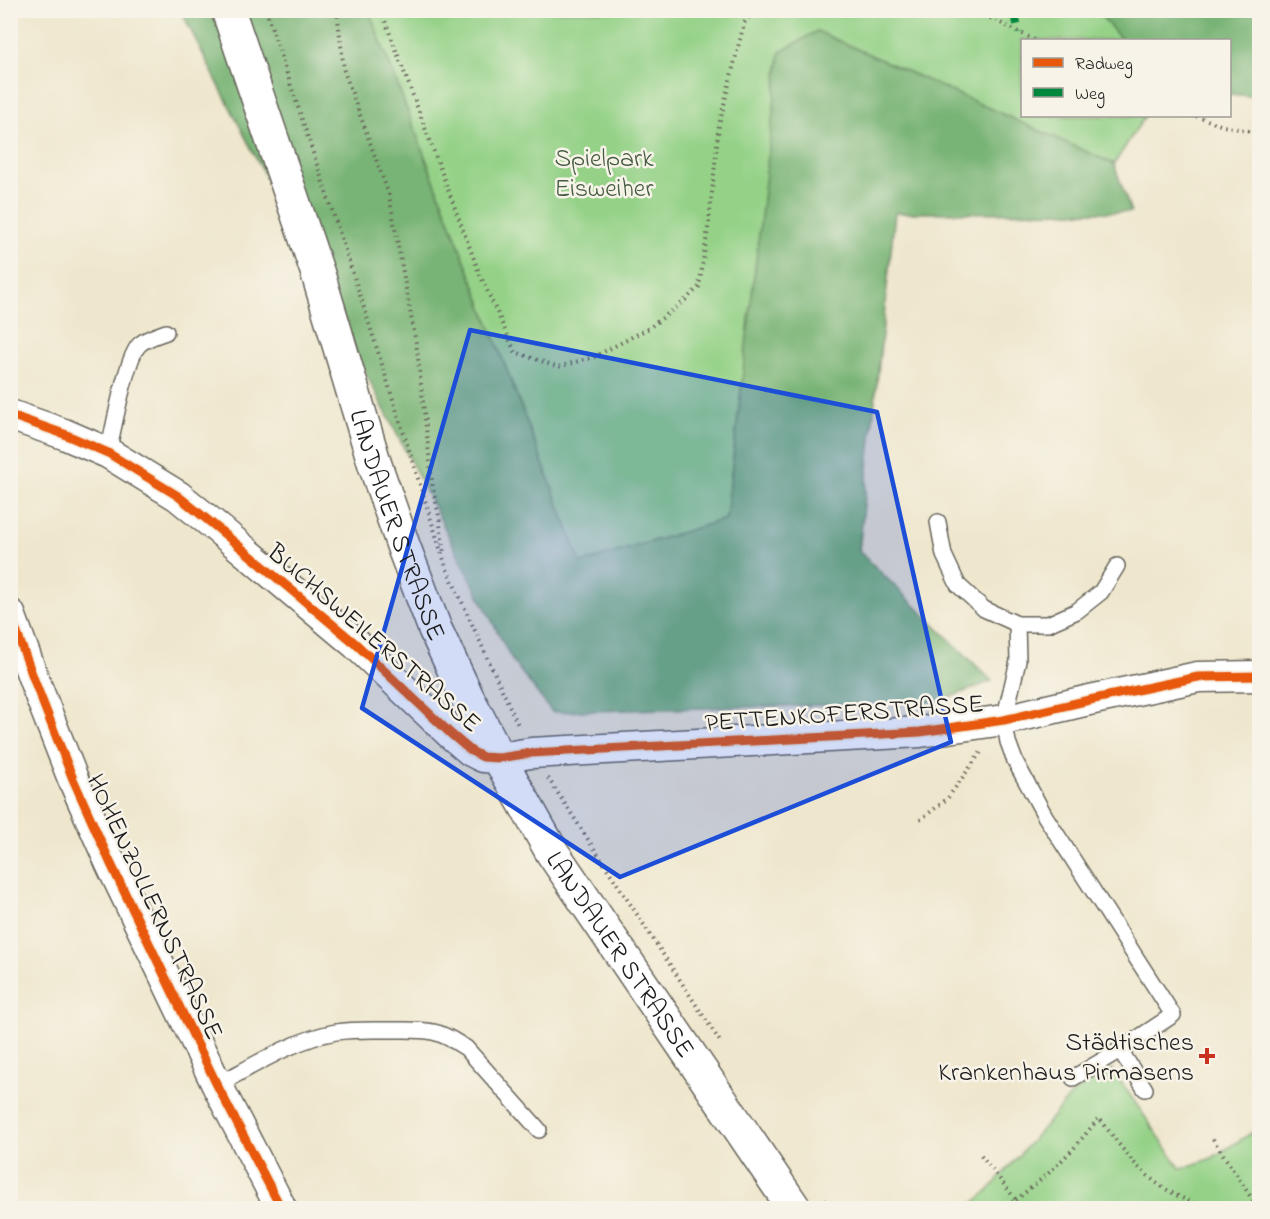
<svg xmlns="http://www.w3.org/2000/svg" width="1270" height="1219" viewBox="0 0 1270 1219" font-family="'Indie Flower',sans-serif">
	<style>
		.green { fill: #95d288; stroke: #587752; stroke-width: 1.5 }
		.forest { fill: #78b474; stroke: #4a6848; stroke-width: 1.5 }
		.lines { fill: none; stroke-linecap: round; stroke-linejoin: round }
		.lane-casing { stroke: #66635a; stroke-width: 18 }
		.street-casing { stroke: #66635a; stroke-width: 33 }
		.secondary-casing { stroke: #66635a; stroke-width: 36 }
		.path { stroke: #66635a; stroke-width: 4; stroke-dasharray: 1.5 4.5; stroke-linecap: butt }
		.lane { stroke: #fff; stroke-width: 15 }
		.street { stroke: #fff; stroke-width: 30 }
		.secondary { stroke: #fff; stroke-width: 33 }
		.quiet { stroke: #00873e; stroke-width: 8; stroke-dasharray: 15 8; stroke-linecap: butt }
		.cycleway-casing { stroke: #f7f3e8; stroke-width: 13 }
		.cycleway { stroke: #e8590c; stroke-width: 9 }
		.marked { fill: #1d4ed8; fill-opacity: 0.2; stroke: #1d4ed8; stroke-width: 4.5; stroke-linejoin: round }
		.poi-dot { fill: #c8321e; stroke: #f7f3e8; stroke-width: 2 }
		.labels { text-anchor: middle; stroke-width: 5; stroke-linejoin: round; paint-order: stroke }
		.park-label { font-size: 26px; fill: #465c42; stroke: #f7f3e8 }
		.street-label { font-size: 26px; fill: #1c1c1c; stroke: #f7f3e8 }
		.poi-label { font-size: 26px; fill: #1c1c1c; stroke: #f7f3e8; text-anchor: end }
	</style>
	<rect width="100%" height="100%" fill="#f7f3e8"/>
	<filter id="ink" filterUnits="userSpaceOnUse"><feTurbulence type="fractalNoise" baseFrequency=".0167" numOctaves="2"/><feDisplacementMap in="SourceGraphic" scale="12" xChannelSelector="R" yChannelSelector="G"/><feConvolveMatrix kernelMatrix="1 2 1 2 8 2 1 2 1" color-interpolation-filters="sRGB"/></filter>
	<filter id="wash" filterUnits="userSpaceOnUse"><feTurbulence type="fractalNoise" baseFrequency=".008" numOctaves="4" result="noise"/><feDisplacementMap in="SourceGraphic" scale="24" xChannelSelector="R" yChannelSelector="G"/><feGaussianBlur stdDeviation="1.35" result="paint"/><feColorMatrix in="noise" values="0 0 0 0 0 0 0 0 0 0 0 0 0 0 0 0 0 1.4 0 .05"/><feComposite in="paint" operator="in"/></filter>
	<g filter="url(#wash)">
		<rect width="100%" height="100%" fill="#efe7cd"/>
		<g class="green">
			<path d="M 369,11 L 1097,11 L 1122,40 L 1022,40 L 1022,116 L 1145,116 L 1114,164 L 817,31 L 781,52 L 726,519 L 581,563 Z"/>
			<path d="M 1112,1069 L 1181,1169 L 1212,1158 L 1259,1128 L 1259,1208 L 967,1208 L 988,1191 L 1073,1093 Z"/>
		</g>
		<g class="forest">
			<path d="M 181,11 L 369,11 L 581,563 L 726,519 L 780,52 L 817,31 L 1114,164 L 1131,212 L 895,213 L 859,551 L 992,681 L 938,702 L 552,712 L 512,660 Z"/>
			<path d="M 1097,11 L 1259,11 L 1259,97 L 1230,94 L 1230,40 L 1122,40 Z"/>
		</g>
	</g>
	<g filter="url(#ink)">
		<g class="lines">
			<g class="lane-casing">
				<g id="lane">
					<path d="M 108,453 C 113,432 126,356 140,344 C 147,338 158,335 166,332"/>
					<path d="M 938,522 L 944,555 L 958,585 L 984,609 L 1017,624 L 1048,624 L 1077,611 L 1101,592 L 1117,566"/>
					<path d="M 1017,624 L 1018,661 L 1004,720 L 1008,742 L 1015,761 L 1045,816 L 1173,1015 L 1120,1050 L 1145,1089"/>
					<path d="M 1073,1078 L 1120,1050"/>
					<path d="M 217,1085 C 253,1066 295,1039 336,1032 C 354,1029 373,1030 391,1030 C 405,1030 420,1029 433,1032 C 445,1034 456,1042 466,1048 L 539,1130"/>
				</g>
			</g>
			<g class="street-casing">
				<g id="street">
					<path d="M 10,415 L 64,434 L 108,453 L 178,496 L 215,526 L 356,644 L 451,734 L 471,751 L 483,757 L 499,758 L 531,753 L 920,732 L 1004,720 L 1085,701 L 1198,677 L 1260,676"/>
					<path d="M 10,614 L 36,685 L 73,779 L 110,862 L 217,1085 L 281,1208"/>
				</g>
			</g>
			<g class="secondary-casing">
				<g id="secondary">
					<path id="s1" d="M 228,10 L 318,274 L 375,465 L 404,548 L 435,629 L 468,699 L 499,758 L 552,852 L 794,1208"/>
				</g>
			</g>
			<g class="path">
				<path d="M 266,10 L 360,295 L 446,567 L 519,727"/>
				<path d="M 337,10 L 344,71 L 389,195 L 417,349 L 433,489 L 439,516 L 444,554"/>
				<path d="M 381,10 L 480,275 L 515,352 L 558,367 L 594,357 L 649,328 L 682,303 L 699,287 L 709,222 L 719,125 L 744,23 L 755,10"/>
				<path d="M 974,10 L 1035,40"/>
				<path d="M 1196,116 L 1223,126 L 1260,133"/>
				<path d="M 548,778 L 721,1043"/>
				<path d="M 920,820 L 947,799 L 981,752"/>
				<path d="M 1213,1139 L 1258,1208"/>
				<path d="M 981,1155 L 1016,1200 L 1004,1208"/>
				<path d="M 824,1200 L 829,1208"/>
				<path d="M 1016,1200 L 1051,1171 L 1074,1148 L 1099,1118 C 1114,1137 1129,1160 1148,1176 C 1166,1192 1197,1208 1221,1208"/>
				<path d="M 1239,1208 L 1256,1206"/>
			</g>
			<use href="#lane" class="lane"/>
			<use href="#street" class="street"/>
			<use href="#secondary" class="secondary"/>
			<path class="quiet" d="M 1014,10 L 1019,33"/>
			<g class="cycleway-casing">
				<g id="cycleway">
					<path d="M 10,415 L 64,434 L 108,453 L 178,496 L 215,526 L 356,644 L 451,734 L 471,751 L 483,757 L 499,758 L 531,753 L 920,732 L 1004,720 L 1085,701 L 1198,677 L 1260,676"/>
					<path d="M 10,614 L 36,685 L 73,779 L 110,862 L 217,1085 L 281,1208"/>
				</g>
			</g>
			<use href="#cycleway" class="cycleway"/>
		</g>
	</g>
	<path class="marked" d="M 470,330 L 877,412 L 951,742 L 620,877 L 362,708 Z"/>
	<path class="poi-dot" d="M1204 1047h6v6h6v6h-6v6h-6v-6h-6v-6h6z"/>
	<g class="labels">
		<g class="park-label">
			<text x="604" y="166">Spielpark<tspan x="604" dy="30">Eisweiher</tspan></text>
		</g>
		<g class="street-label">
			<text dy="9" stroke="none"><textPath href="#s1" startOffset="542">LANDAUER STRASSE</textPath></text>
			<text transform="translate(375 637) rotate(41)" y="9">BUCHSWEILERSTRASSE</text>
			<text transform="translate(844 712) rotate(-4)" y="9">PETTENKOFERSTRASSE</text>
			<text transform="translate(156 906) rotate(65)" y="9">HOHENZOLLERNSTRASSE</text>
			<text dy="9" stroke="none"><textPath href="#s1" startOffset="1028">LANDAUER STRASSE</textPath></text>
		</g>
		<g class="poi-label">
			<text x="1194" y="1050">Städtisches<tspan x="1194" dy="30">Krankenhaus Pirmasens</tspan></text>
		</g>
	</g>
	<rect width="1270" height="1219" fill="none" stroke="#f7f3e8" stroke-width="36"/>
	<rect x="1021" y="39" width="210" height="78" fill="#f7f3e8" stroke="#9f9d96" stroke-width="1.5"/>
	<rect x="1033" y="58" width="30" height="9" fill="#e8590c" stroke="#9f9d96" stroke-width="1.5"/>
	<text x="1075" y="69" font-size="18" fill="#1c1c1c">Radweg</text>
	<rect x="1033" y="88" width="30" height="9" fill="#00873e" stroke="#9f9d96" stroke-width="1.5"/>
	<text x="1075" y="99" font-size="18" fill="#1c1c1c">Weg</text>
</svg>
